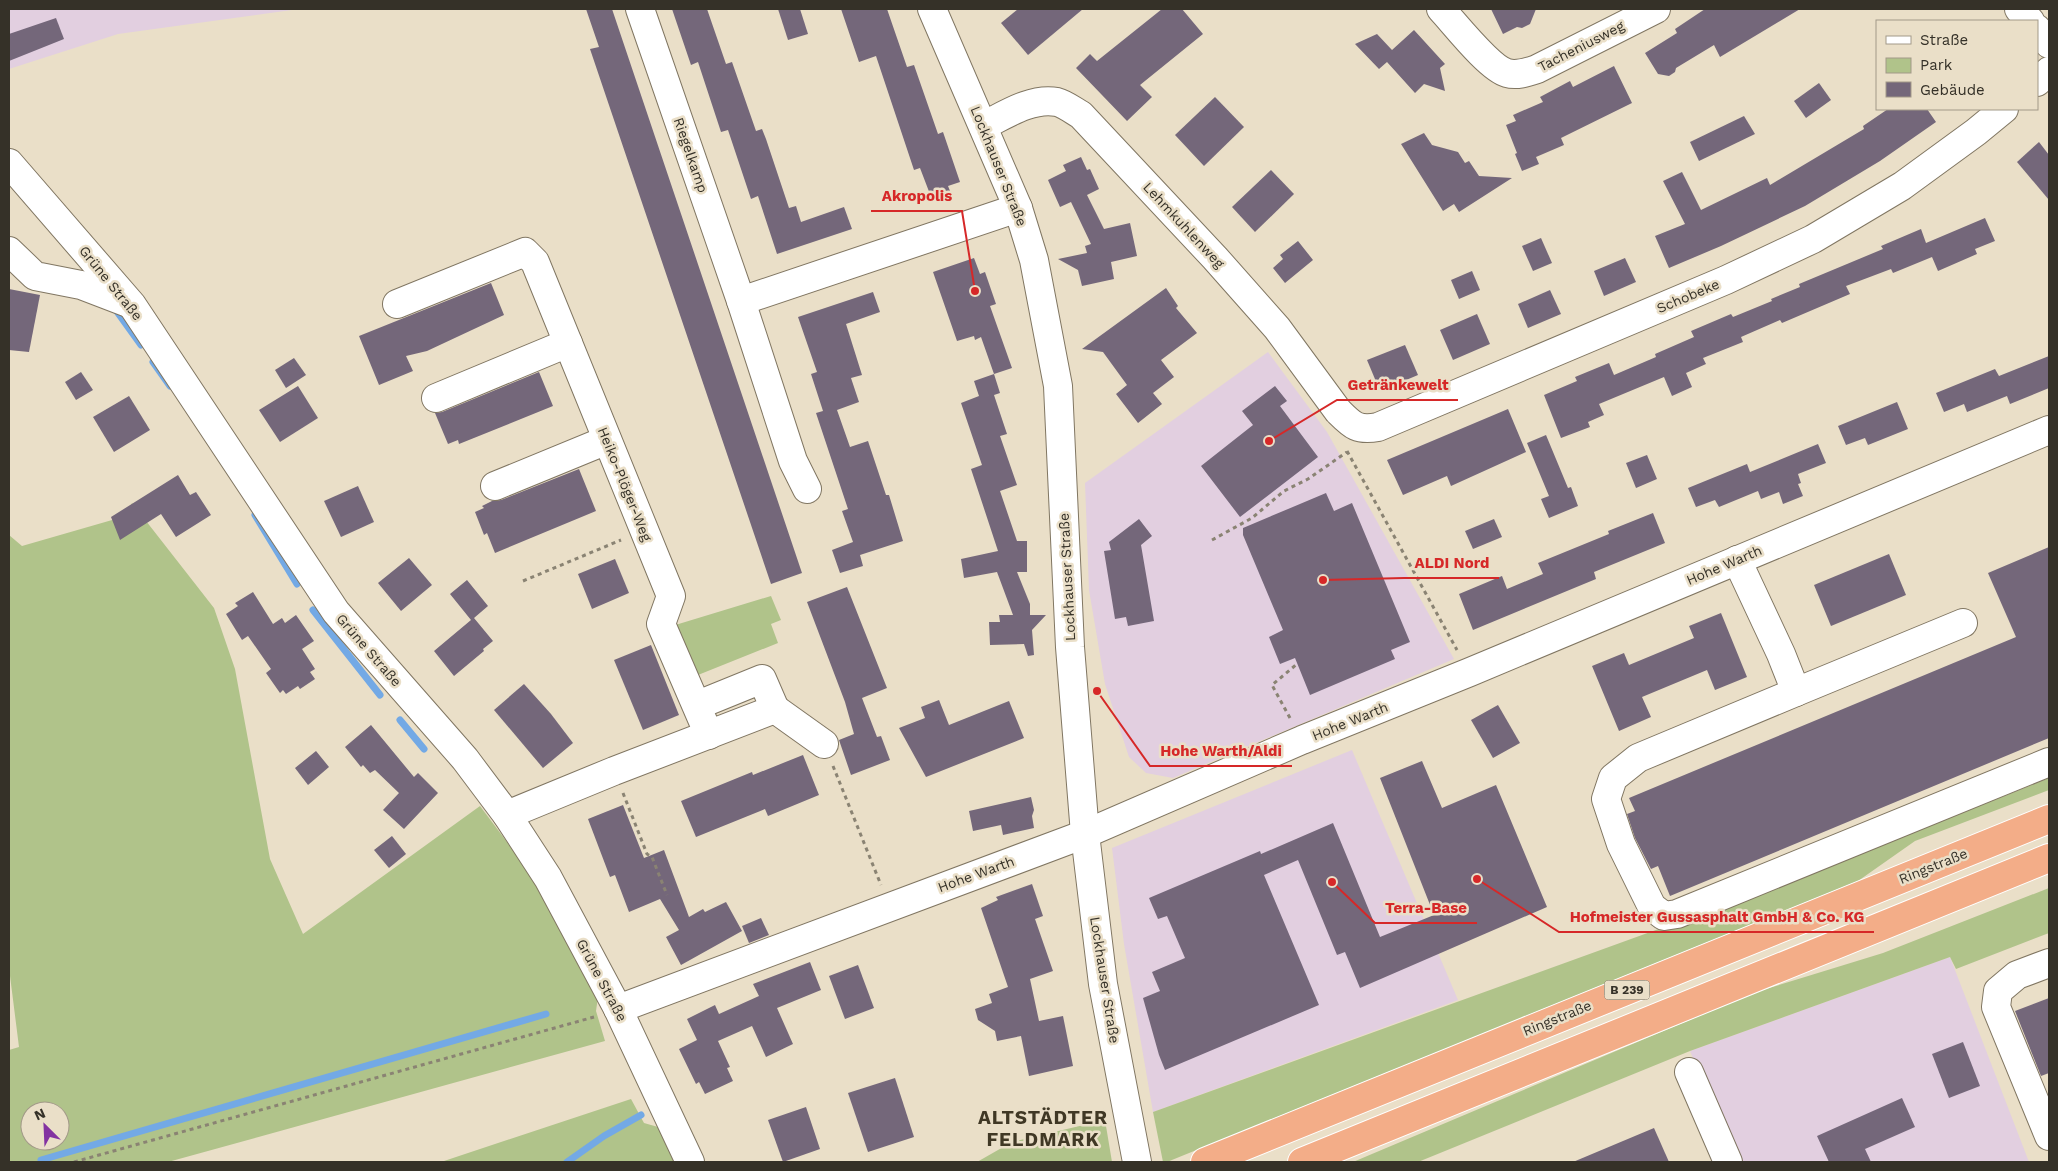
<svg xmlns="http://www.w3.org/2000/svg" width="2058" height="1171" viewBox="0 0 2058 1171" font-family="'Work Sans',sans-serif">
	<style>
		.commercial { fill: #e2cfe0 }
		.green { fill: #b0c38a; fill-rule: evenodd }
		.lines { fill: none; stroke-linecap: round; stroke-linejoin: round }
		.stream { stroke: #73a9e5; stroke-width: 7 }
		.building { fill: #74677a }
		.minor-casing { stroke: #807662; stroke-width: 30 }
		.highway-casing { stroke: #fff; stroke-width: 30 }
		.path { stroke: #8a8373; stroke-width: 3; stroke-dasharray: 4 4; stroke-linecap: butt }
		.minor { stroke: #fff; stroke-width: 28 }
		.highway { stroke: #f3ad88; stroke-width: 28 }
		.labels { text-anchor: middle; stroke-width: 5; stroke-linejoin: round; paint-order: stroke }
		.shield { fill: #eadfc8; stroke: #6b6558; stroke-width: 1 }
		.shield-label { font-size: 12px; font-weight: bold; fill: #353128 }
		.street-label { font-size: 14px; fill: #353128; stroke: #eadfc8 }
		.district-label { font-size: 19px; font-weight: bold; letter-spacing: 1px; fill: #403825; stroke: #eadfc8 }
		.leader { fill: none; stroke: #d62828; stroke-width: 2 }
		.callout-dot { fill: #d62828; stroke: #eadfc8; stroke-width: 2 }
		.callout-label { font-size: 15px; text-anchor: middle; font-weight: bold; fill: #d62828; stroke: #eadfc8; stroke-width: 5; stroke-linejoin: round; paint-order: stroke }
	</style>
	<rect width="100%" height="100%" fill="#eadfc8"/>
	<g class="commercial">
		<path d="M 9,9 L 299,9 L 118,34 L 9,69 Z"/>
		<path d="M 1268,352 L 1327,432 L 1454,659 L 1173,778 L 1146,773 L 1129,757 L 1105,684 L 1089,590 L 1085,483 Z"/>
		<path d="M 1352,750 L 1458,1000 L 1153,1112 L 1124,944 L 1112,848 Z"/>
		<path d="M 1950,957 L 2029,1162 L 1737,1162 L 1690,1051 Z"/>
	</g>
	<g class="green">
		<path d="M 132,503 L 214,608 L 235,669 L 270,859 L 303,934 L 480,806 L 534,878 L 598,997 L 596,1011 L 605,1041 L 168,1162 L 9,1162 L 9,1050 L 19,1047 L 9,968 L 9,535 L 22,546 L 126,516 ZM 30,1111 L 60,1111 L 60,1141 L 30,1141 Z"/>
		<path d="M 771,596 L 781,620 L 771,624 L 778,643 L 693,677 L 672,626 Z"/>
		<path d="M 2049,778 L 2049,790 L 1915,841 L 1858,881 L 1167,1162 L 1163,1162 L 1153,1112 L 1816,872 Z"/>
		<path d="M 2049,888 L 2049,933 L 1956,969 L 1950,957 L 1690,1051 L 1418,1162 L 1353,1162 L 1756,992 L 1883,953 Z"/>
		<path d="M 631,1099 L 644,1123 L 665,1129 L 680,1162 L 441,1162 Z"/>
		<path d="M 1105,1120 L 1112,1162 L 977,1162 L 1012,1142 Z"/>
	</g>
	<g class="lines">
		<g class="stream">
			<path d="M 113,306 L 141,345"/>
			<path d="M 153,362 L 170,386"/>
			<path d="M 255,515 L 297,584"/>
			<path d="M 313,610 L 380,695"/>
			<path d="M 400,720 L 424,749"/>
			<path d="M 41,1160 L 546,1014"/>
			<path d="M 567,1162 L 604,1136 L 641,1115"/>
		</g>
	</g>
	<g class="building">
		<path d="M 586,9 L 612,9 L 802,573 L 771,584 L 590,49 L 599,47 Z"/>
		<path d="M 672,9 L 707,9 L 726,64 L 732,62 L 756,131 L 762,129 L 766,139 L 789,208 L 796,206 L 801,222 L 844,207 L 852,229 L 777,254 L 758,196 L 751,199 L 728,130 L 721,132 L 698,62 L 691,65 Z"/>
		<path d="M 778,9 L 800,9 L 808,34 L 788,40 Z"/>
		<path d="M 841,9 L 887,9 L 907,67 L 914,65 L 938,134 L 943,132 L 960,182 L 948,186 L 952,196 L 933,202 L 920,168 L 914,170 L 876,56 L 859,62 Z"/>
		<path d="M 1018,9 L 1083,9 L 1028,55 L 1001,23 Z"/>
		<path d="M 1162,9 L 1182,9 L 1203,34 L 1140,85 L 1152,97 L 1127,121 L 1076,68 L 1090,54 L 1097,61 Z"/>
		<path d="M 1491,9 L 1536,9 L 1530,24 L 1522,28 L 1517,27 L 1503,34 Z"/>
		<path d="M 1705,9 L 1800,9 L 1720,57 L 1714,45 L 1676,68 L 1675,72 L 1669,76 L 1658,74 L 1645,53 L 1677,33 L 1675,29 Z"/>
		<path d="M 56,18 L 64,39 L 9,61 L 9,34 Z"/>
		<path d="M 1414,30 L 1445,64 L 1440,68 L 1445,91 L 1424,84 L 1415,93 L 1387,62 L 1379,69 L 1355,44 L 1377,34 L 1392,50 Z"/>
		<path d="M 1614,66 L 1632,103 L 1561,138 L 1564,145 L 1536,157 L 1539,164 L 1522,171 L 1515,154 L 1517,153 L 1506,125 L 1516,121 L 1513,115 L 1543,102 L 1540,97 L 1570,81 L 1573,87 Z"/>
		<path d="M 1819,83 L 1831,100 L 1806,118 L 1794,101 Z"/>
		<path d="M 1215,97 L 1244,127 L 1204,166 L 1175,135 Z"/>
		<path d="M 1888,109 L 1927,109 L 1936,122 L 1880,161 L 1805,206 L 1721,246 L 1669,268 L 1655,236 L 1685,224 L 1663,181 L 1682,172 L 1701,210 L 1767,178 L 1770,185 L 1864,129 L 1863,126 Z"/>
		<path d="M 1744,116 L 1755,134 L 1699,161 L 1690,142 Z"/>
		<path d="M 1424,133 L 1432,145 L 1458,152 L 1465,163 L 1469,161 L 1479,176 L 1512,178 L 1459,212 L 1454,204 L 1443,211 L 1401,144 Z"/>
		<path d="M 2039,142 L 2049,155 L 2049,200 L 2017,162 Z"/>
		<path d="M 1081,157 L 1087,170 L 1090,169 L 1099,189 L 1087,195 L 1104,229 L 1130,223 L 1137,256 L 1111,262 L 1114,279 L 1082,286 L 1078,270 L 1058,259 L 1087,253 L 1085,246 L 1091,244 L 1071,202 L 1060,207 L 1048,180 L 1066,171 L 1063,165 Z"/>
		<path d="M 1271,170 L 1294,194 L 1255,232 L 1232,207 Z"/>
		<path d="M 1985,218 L 1995,241 L 1975,249 L 1977,254 L 1938,271 L 1932,257 L 1893,273 L 1891,269 L 1846,286 L 1850,294 L 1782,323 L 1780,320 L 1741,337 L 1743,342 L 1703,358 L 1706,364 L 1686,373 L 1692,387 L 1672,396 L 1664,377 L 1599,404 L 1604,415 L 1588,422 L 1590,427 L 1561,438 L 1544,395 L 1577,381 L 1575,377 L 1609,363 L 1614,375 L 1656,357 L 1655,354 L 1694,337 L 1691,331 L 1731,314 L 1733,317 L 1772,301 L 1771,299 L 1800,287 L 1799,284 L 1883,249 L 1881,246 L 1921,229 L 1926,243 Z"/>
		<path d="M 1541,238 L 1552,263 L 1533,271 L 1522,246 Z"/>
		<path d="M 1298,241 L 1313,260 L 1285,283 L 1273,268 L 1283,259 L 1280,255 Z"/>
		<path d="M 974,258 L 980,274 L 985,272 L 996,304 L 990,306 L 1012,368 L 994,374 L 981,337 L 975,340 L 974,336 L 957,341 L 933,272 Z"/>
		<path d="M 1625,258 L 1636,282 L 1604,296 L 1594,271 Z"/>
		<path d="M 1472,271 L 1480,290 L 1459,299 L 1451,280 Z"/>
		<path d="M 491,283 L 504,315 L 427,351 L 406,356 L 413,371 L 379,385 L 359,336 Z"/>
		<path d="M 1166,288 L 1178,306 L 1176,308 L 1197,333 L 1161,360 L 1174,377 L 1153,393 L 1162,404 L 1138,423 L 1116,394 L 1127,385 L 1103,352 L 1082,349 Z"/>
		<path d="M 9,289 L 40,295 L 29,352 L 9,350 Z"/>
		<path d="M 1550,290 L 1561,314 L 1528,328 L 1518,304 Z"/>
		<path d="M 873,292 L 880,312 L 846,324 L 862,375 L 851,378 L 859,402 L 837,410 L 850,447 L 868,441 L 886,495 L 889,495 L 903,541 L 860,555 L 863,566 L 840,573 L 832,550 L 853,542 L 842,511 L 848,509 L 816,413 L 823,411 L 811,374 L 817,372 L 798,317 Z"/>
		<path d="M 1477,314 L 1490,344 L 1453,360 L 1440,330 Z"/>
		<path d="M 1405,345 L 1418,375 L 1380,391 L 1367,360 Z"/>
		<path d="M 2049,356 L 2049,388 L 2010,404 L 2007,396 L 1967,412 L 1964,404 L 1944,412 L 1936,393 L 1995,369 L 1999,376 Z"/>
		<path d="M 294,358 L 306,375 L 286,388 L 275,370 Z"/>
		<path d="M 81,372 L 93,390 L 76,400 L 65,382 Z"/>
		<path d="M 539,372 L 553,406 L 459,444 L 458,440 L 448,444 L 435,413 L 442,412 Z"/>
		<path d="M 994,374 L 1000,393 L 994,395 L 1007,434 L 1000,436 L 1017,485 L 1000,491 L 1017,541 L 1027,541 L 1027,572 L 1017,572 L 1030,604 L 1030,615 L 1046,615 L 1032,630 L 1034,655 L 1028,656 L 1024,644 L 990,645 L 989,622 L 1000,622 L 999,615 L 1013,615 L 997,572 L 964,578 L 961,559 L 998,551 L 971,469 L 982,465 L 961,403 L 979,396 L 974,381 Z"/>
		<path d="M 298,386 L 318,418 L 280,442 L 259,410 Z"/>
		<path d="M 1275,386 L 1287,401 L 1280,406 L 1318,457 L 1240,517 L 1201,466 L 1253,425 L 1242,411 Z"/>
		<path d="M 129,396 L 150,430 L 114,452 L 93,417 Z"/>
		<path d="M 1897,402 L 1908,429 L 1868,445 L 1865,438 L 1846,445 L 1838,426 Z"/>
		<path d="M 1508,409 L 1526,452 L 1451,486 L 1447,476 L 1403,495 L 1387,460 Z"/>
		<path d="M 1546,435 L 1568,488 L 1571,487 L 1578,506 L 1549,518 L 1541,499 L 1549,496 L 1527,443 Z"/>
		<path d="M 1818,444 L 1826,463 L 1798,474 L 1801,483 L 1798,484 L 1803,496 L 1783,504 L 1779,492 L 1761,499 L 1758,491 L 1719,507 L 1715,500 L 1696,507 L 1688,488 L 1747,464 L 1750,472 Z"/>
		<path d="M 1647,455 L 1657,479 L 1636,488 L 1626,463 Z"/>
		<path d="M 579,469 L 596,511 L 495,553 L 487,533 L 484,535 L 475,512 L 484,508 L 482,506 L 492,501 L 501,500 Z"/>
		<path d="M 178,475 L 190,495 L 196,492 L 211,515 L 176,537 L 161,514 L 120,540 L 111,517 Z"/>
		<path d="M 358,486 L 374,522 L 341,537 L 324,501 Z"/>
		<path d="M 1326,493 L 1334,511 L 1352,503 L 1410,642 L 1391,650 L 1395,659 L 1310,695 L 1295,658 L 1280,664 L 1269,637 L 1283,630 L 1243,535 L 1243,528 Z"/>
		<path d="M 1653,513 L 1665,543 L 1594,572 L 1596,579 L 1473,630 L 1459,594 L 1502,576 L 1507,589 L 1543,574 L 1538,563 L 1609,534 L 1608,531 Z"/>
		<path d="M 1139,519 L 1152,536 L 1141,545 L 1154,621 L 1128,626 L 1126,617 L 1115,619 L 1104,551 L 1111,550 L 1109,542 Z"/>
		<path d="M 1494,519 L 1502,537 L 1473,549 L 1465,531 Z"/>
		<path d="M 2049,547 L 2049,738 L 1670,896 L 1658,866 L 1651,869 L 1635,838 L 1627,814 L 1635,811 L 1629,798 L 2016,637 L 1988,573 Z"/>
		<path d="M 1889,554 L 1906,595 L 1831,626 L 1814,585 Z"/>
		<path d="M 409,558 L 432,585 L 401,611 L 378,583 Z"/>
		<path d="M 615,559 L 629,593 L 592,609 L 578,574 Z"/>
		<path d="M 467,580 L 488,606 L 474,618 L 493,641 L 483,649 L 484,651 L 454,676 L 434,651 L 471,620 L 450,594 Z"/>
		<path d="M 847,587 L 887,688 L 862,698 L 877,737 L 881,736 L 890,760 L 851,775 L 839,740 L 854,734 L 845,702 L 807,602 Z"/>
		<path d="M 253,592 L 273,624 L 282,618 L 285,623 L 296,615 L 314,641 L 302,649 L 315,669 L 310,672 L 315,679 L 300,689 L 298,686 L 286,694 L 283,690 L 280,693 L 266,673 L 271,669 L 248,636 L 242,640 L 226,614 L 238,606 L 235,603 Z"/>
		<path d="M 1721,613 L 1747,677 L 1715,690 L 1707,670 L 1642,697 L 1651,717 L 1619,731 L 1592,666 L 1624,653 L 1629,665 L 1694,638 L 1689,626 Z"/>
		<path d="M 651,645 L 679,715 L 643,730 L 614,660 Z"/>
		<path d="M 524,684 L 551,714 L 573,743 L 543,768 L 494,710 Z"/>
		<path d="M 939,700 L 949,725 L 1009,701 L 1024,738 L 926,777 L 899,728 L 925,718 L 921,707 Z"/>
		<path d="M 1498,705 L 1520,743 L 1493,758 L 1471,720 Z"/>
		<path d="M 371,725 L 414,777 L 418,773 L 438,793 L 404,829 L 383,810 L 399,793 L 375,770 L 370,773 L 363,765 L 361,767 L 345,747 Z"/>
		<path d="M 316,751 L 329,767 L 308,785 L 295,768 Z"/>
		<path d="M 803,755 L 819,795 L 768,816 L 765,809 L 696,837 L 681,801 L 752,772 L 753,775 Z"/>
		<path d="M 1422,761 L 1442,808 L 1496,785 L 1547,907 L 1360,988 L 1345,952 L 1337,955 L 1298,860 L 1264,875 L 1319,1005 L 1165,1070 L 1159,1055 L 1143,998 L 1160,991 L 1152,972 L 1185,958 L 1167,916 L 1158,919 L 1149,898 L 1260,851 L 1261,854 L 1333,823 L 1380,937 L 1434,915 L 1380,778 Z"/>
		<path d="M 1031,797 L 1034,810 L 1032,816 L 1034,828 L 1003,835 L 1001,825 L 973,831 L 969,811 Z"/>
		<path d="M 623,805 L 644,858 L 664,850 L 689,917 L 703,909 L 705,912 L 726,902 L 742,931 L 681,965 L 666,937 L 679,930 L 660,899 L 629,912 L 615,875 L 610,877 L 588,819 Z"/>
		<path d="M 392,836 L 406,854 L 389,868 L 374,850 Z"/>
		<path d="M 1032,884 L 1043,916 L 1035,919 L 1053,971 L 1030,979 L 1039,1021 L 1063,1016 L 1073,1066 L 1029,1076 L 1021,1036 L 997,1041 L 995,1031 L 978,1020 L 975,1009 L 992,1003 L 989,994 L 1008,987 L 981,908 L 998,900 L 996,897 Z"/>
		<path d="M 761,918 L 769,935 L 749,943 L 742,926 Z"/>
		<path d="M 810,962 L 821,990 L 777,1008 L 793,1044 L 766,1057 L 752,1026 L 718,1041 L 730,1067 L 727,1068 L 733,1081 L 705,1094 L 699,1082 L 696,1084 L 679,1049 L 697,1040 L 687,1019 L 715,1005 L 719,1014 L 759,996 L 753,984 Z"/>
		<path d="M 858,965 L 874,1008 L 845,1019 L 829,976 Z"/>
		<path d="M 2049,998 L 2049,1073 L 2041,1076 L 2015,1011 Z"/>
		<path d="M 1963,1042 L 1980,1086 L 1949,1098 L 1932,1054 Z"/>
		<path d="M 895,1078 L 914,1137 L 868,1152 L 848,1093 Z"/>
		<path d="M 1902,1098 L 1915,1127 L 1865,1149 L 1871,1162 L 1829,1162 L 1817,1136 Z"/>
		<path d="M 806,1107 L 820,1149 L 783,1162 L 768,1120 Z"/>
		<path d="M 1654,1128 L 1669,1162 L 1573,1162 Z"/>
	</g>
	<g class="lines">
		<g class="minor-casing">
			<g id="minor">
				<path d="M 640,9 L 741,301 L 793,461 L 807,489"/>
				<path d="M 932,9 L 1018,208 L 1034,260 L 1058,386 L 1070,647 L 1085,834 L 1103,984 L 1137,1162"/>
				<path d="M 1441,9 C 1455,24 1489,68 1507,73 C 1517,76 1528,72 1537,69 L 1656,9"/>
				<path d="M 2019,9 L 2030,21"/>
				<path d="M 2037,29 L 2049,44"/>
				<path d="M 2037,82 L 2049,71"/>
				<path d="M 983,126 C 1005,115 1032,97 1057,102 C 1065,104 1074,111 1081,115 L 1215,258 L 1277,328 L 1338,411 C 1352,425 1357,431 1378,427 L 1726,280 L 1813,239 L 1902,186 L 1976,132 L 2004,109"/>
				<path d="M 9,163 L 132,305 L 336,612 L 465,759 L 507,815 L 548,878 L 618,1009 L 690,1162"/>
				<path d="M 9,251 L 35,276 L 81,285 L 128,303"/>
				<path d="M 741,301 L 1018,208"/>
				<path d="M 397,304 L 525,252 L 535,262 L 671,596 L 661,624 L 709,735"/>
				<path d="M 436,398 L 568,343"/>
				<path d="M 495,486 L 607,440"/>
				<path d="M 1737,560 L 1781,654 L 1796,692 L 1638,758 L 1613,778 L 1606,799 L 1621,844 L 1652,907 L 1664,916 L 1677,914 L 2049,762"/>
				<path d="M 1796,692 L 1963,623"/>
				<path d="M 775,709 L 824,744"/>
				<path d="M 507,815 L 614,771 L 775,709 L 762,679 L 698,705"/>
				<path d="M 2049,963 L 2017,975 L 1998,991 L 1996,1007 L 2049,1136"/>
				<path d="M 618,1009 L 1085,834 L 1302,740 L 1470,672 L 2049,430"/>
				<path d="M 1689,1072 L 1728,1162"/>
			</g>
		</g>
		<g class="highway-casing">
			<g id="highway">
				<path d="M 1205,1162 L 2049,819"/>
				<path d="M 1302,1162 L 2049,858"/>
			</g>
		</g>
		<g class="path">
			<path d="M 1347,451 L 1457,650"/>
			<path d="M 1212,540 L 1252,518 L 1284,491 L 1308,479 L 1347,452"/>
			<path d="M 523,581 L 621,540"/>
			<path d="M 1290,718 L 1272,685 L 1297,664"/>
			<path d="M 833,766 L 881,885"/>
			<path d="M 623,793 L 647,854 L 652,857 L 667,895"/>
			<path d="M 74,1162 L 594,1017"/>
		</g>
		<use href="#minor" class="minor"/>
		<use href="#highway" class="highway"/>
	</g>
	<g class="labels">
		<rect class="shield" x="1604.5" y="980.5" width="45" height="19" rx="4"/>
		<g class="shield-label">
			<text x="1627" y="994">B 239</text>
		</g>
		<g class="street-label">
			<text transform="translate(1581 46) rotate(-27)" y="5">Tacheniusweg</text>
			<text transform="translate(691 155) rotate(71)" y="5">Riegelkamp</text>
			<text transform="translate(999 166) rotate(68)" y="5">Lockhauser Straße</text>
			<text transform="translate(1184 225) rotate(47)" y="5">Lehmkuhlenweg</text>
			<text transform="translate(111 283) rotate(51)" y="5">Grüne Straße</text>
			<text transform="translate(1688 296) rotate(-23)" y="5">Schobeke</text>
			<text transform="translate(625 484) rotate(68)" y="5">Heiko-Plöger-Weg</text>
			<text transform="translate(1724 565) rotate(-23)" y="5">Hohe Warth</text>
			<text transform="translate(1067 577) rotate(-93)" y="5">Lockhauser Straße</text>
			<text transform="translate(369 650) rotate(49)" y="5">Grüne Straße</text>
			<text transform="translate(1350 721) rotate(-22)" y="5">Hohe Warth</text>
			<text transform="translate(1933 866) rotate(-22)" y="5">Ringstraße</text>
			<text transform="translate(976 874) rotate(-20)" y="5">Hohe Warth</text>
			<text transform="translate(602 980) rotate(62)" y="5">Grüne Straße</text>
			<text transform="translate(1105 980) rotate(81)" y="5">Lockhauser Straße</text>
			<text transform="translate(1557 1018) rotate(-22)" y="5">Ringstraße</text>
		</g>
		<g class="district-label">
			<text x="1043" y="1124">ALTSTÄDTER<tspan x="1043" dy="22">FELDMARK</tspan></text>
		</g>
	</g>
	<path class="leader" d="M975 291L962 211H871M1269 441L1337 400H1458M1323 580L1404 578H1499M1097 691L1150 766H1292M1332 882L1375 923H1477M1477 879L1559 932H1874"/>
	<g class="callout-dot">
		<circle cx="975" cy="291" r="5"/>
		<circle cx="1269" cy="441" r="5"/>
		<circle cx="1323" cy="580" r="5"/>
		<circle cx="1097" cy="691" r="5"/>
		<circle cx="1332" cy="882" r="5"/>
		<circle cx="1477" cy="879" r="5"/>
	</g>
	<g class="callout-label">
		<text x="917" y="201">Akropolis</text>
		<text x="1398" y="390">Getränkewelt</text>
		<text x="1452" y="568">ALDI Nord</text>
		<text x="1221" y="756">Hohe Warth/Aldi</text>
		<text x="1426" y="913">Terra-Base</text>
		<text x="1717" y="922">Hofmeister Gussasphalt GmbH &amp; Co. KG</text>
	</g>
	<rect width="2058" height="1171" fill="none" stroke="#353128" stroke-width="20"/>
	<rect x="1876" y="20" width="162" height="90" fill="#eadfc8" stroke="#a29988"/>
	<rect x="1886" y="36" width="25" height="8" fill="#ffffff" stroke="#a29988"/>
	<text x="1920" y="45" font-size="15" fill="#353128">Straße</text>
	<rect x="1886" y="58" width="25" height="15" fill="#b0c38a" stroke="#a29988"/>
	<text x="1920" y="70" font-size="15" fill="#353128">Park</text>
	<rect x="1886" y="82" width="25" height="15" fill="#74677a" stroke="#a29988"/>
	<text x="1920" y="95" font-size="15" fill="#353128">Gebäude</text>
	<g transform="translate(45 1126) rotate(336)"><circle r="24" fill="#eadfc8" stroke="#a29988"/>
	<path d="M0-4L9 19L0 12L-9 19Z" fill="#8332a1"/>
	<text y="-8" font-size="14" font-weight="bold" text-anchor="middle" fill="#353128">N</text>
	</g>
</svg>
